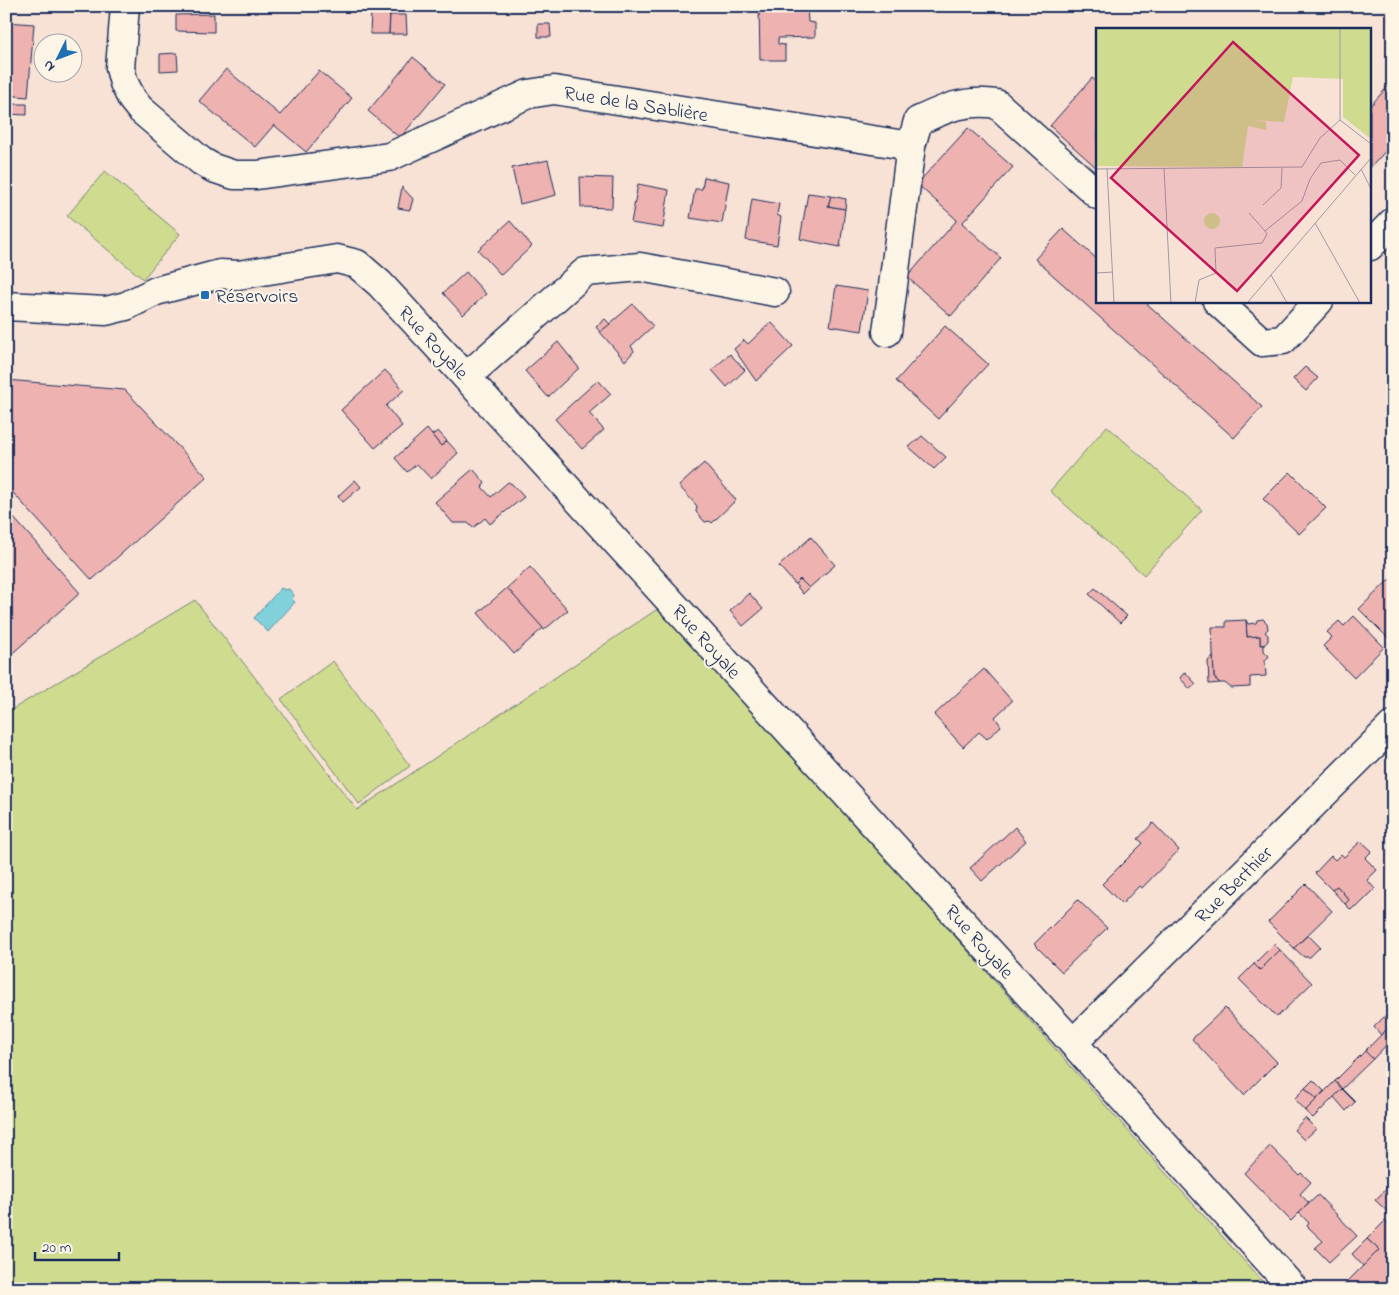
<svg xmlns="http://www.w3.org/2000/svg" width="1399" height="1295" viewBox="0 0 1399 1295" font-family="'Indie Flower',sans-serif">
	<style>
		.green { fill: #cfdc8f; stroke: #758676 }
		.water { fill: #81d1db; stroke: #5890a9 }
		.building { fill: #eeb2b0; stroke: #1b2f5e }
		.lines { fill: none; stroke-linecap: round; stroke-linejoin: round }
		.minor-casing { stroke: #1b2f5e; stroke-width: 31 }
		.minor { stroke: #fcf5e5; stroke-width: 28 }
		.poi-dot { fill: #1f6fb2; stroke: #fcf5e5; stroke-width: 2 }
		.labels { text-anchor: middle; stroke-width: 4; stroke-linejoin: round; paint-order: stroke }
		.street-label { font-size: 20px; fill: #1b2f5e; stroke: #fcf5e5 }
		.poi-label { font-size: 20px; fill: #1b2f5e; stroke: #fcf5e5; text-anchor: start }
		.inset-road { fill: none; stroke: #a09aa5; stroke-width: 1 }
		.view { fill: #c2185b; fill-opacity: 0.15; stroke: #c2185b; stroke-width: 2.5 }
		.inset-edge { fill: none; stroke: #1b2f5e; stroke-width: 2.5 }
	</style>
	<rect width="100%" height="100%" fill="#f8e1d5"/>
	<filter id="ink" filterUnits="userSpaceOnUse"><feTurbulence type="fractalNoise" baseFrequency=".02" numOctaves="2"/><feDisplacementMap in="SourceGraphic" scale="10" xChannelSelector="R" yChannelSelector="G"/><feConvolveMatrix kernelMatrix="1 2 1 2 8 2 1 2 1" color-interpolation-filters="sRGB"/></filter>
	<g filter="url(#ink)">
		<g class="green">
			<path d="M 105,171 L 180,234 L 143,279 L 67,216 Z"/>
			<path d="M 1107,426 L 1202,510 L 1144,575 L 1050,491 Z"/>
			<path d="M 195,600 L 357,810 L 665,604 L 943,923 L 1269,1289 L 6,1289 L 6,713 Z"/>
			<path d="M 333,661 L 410,766 L 359,804 L 281,699 Z"/>
		</g>
		<path class="water" d="M 281,588 L 285,590 L 289,589 L 294,595 L 292,599 L 295,602 L 268,632 L 254,618 Z"/>
		<g class="building">
			<path d="M 759,6 L 807,6 L 808,22 L 815,23 L 815,37 L 778,38 L 778,44 L 785,45 L 785,60 L 760,60 Z"/>
			<path d="M 371,12 L 390,13 L 389,34 L 370,34 Z"/>
			<path d="M 214,14 L 214,32 L 176,31 L 176,15 Z"/>
			<path d="M 390,15 L 406,15 L 407,34 L 389,34 Z"/>
			<path d="M 6,22 L 34,24 L 28,97 L 6,95 Z"/>
			<path d="M 538,24 L 550,24 L 551,37 L 538,37 Z"/>
			<path d="M 177,53 L 178,70 L 160,71 L 160,54 Z"/>
			<path d="M 413,57 L 445,84 L 400,138 L 368,111 Z"/>
			<path d="M 226,69 L 280,115 L 319,71 L 352,98 L 306,152 L 274,125 L 255,147 L 199,101 Z"/>
			<path d="M 1092,78 L 1098,83 L 1098,169 L 1050,126 Z"/>
			<path d="M 1392,82 L 1393,143 L 1370,168 L 1370,106 Z"/>
			<path d="M 6,104 L 27,104 L 27,115 L 6,114 Z"/>
			<path d="M 968,128 L 1013,167 L 962,223 L 1001,258 L 951,316 L 907,277 L 957,220 L 917,184 Z"/>
			<path d="M 548,160 L 556,195 L 520,204 L 512,168 Z"/>
			<path d="M 580,177 L 613,178 L 612,208 L 581,207 Z"/>
			<path d="M 704,177 L 729,182 L 722,223 L 690,218 L 695,189 L 702,189 Z"/>
			<path d="M 638,184 L 669,190 L 663,228 L 631,223 Z"/>
			<path d="M 402,187 L 413,199 L 410,210 L 398,208 Z"/>
			<path d="M 808,193 L 831,196 L 828,206 L 845,209 L 840,247 L 800,239 Z"/>
			<path d="M 831,196 L 846,199 L 845,209 L 828,206 Z"/>
			<path d="M 752,199 L 779,204 L 777,215 L 781,217 L 777,245 L 746,240 Z"/>
			<path d="M 510,221 L 532,246 L 501,275 L 478,250 Z"/>
			<path d="M 1063,229 L 1098,260 L 1098,301 L 1144,301 L 1262,407 L 1234,438 L 1035,259 Z"/>
			<path d="M 466,272 L 486,294 L 463,315 L 443,293 Z"/>
			<path d="M 836,286 L 868,291 L 862,331 L 830,326 Z"/>
			<path d="M 633,304 L 653,326 L 631,346 L 634,351 L 625,361 L 600,332 Z"/>
			<path d="M 605,319 L 610,324 L 600,332 L 596,327 Z"/>
			<path d="M 771,322 L 793,346 L 756,381 L 734,349 L 744,340 L 748,344 Z"/>
			<path d="M 945,326 L 988,364 L 938,419 L 896,381 Z"/>
			<path d="M 558,342 L 579,368 L 548,397 L 525,371 Z"/>
			<path d="M 730,354 L 745,370 L 727,387 L 712,370 Z"/>
			<path d="M 1305,367 L 1318,378 L 1306,391 L 1293,379 Z"/>
			<path d="M 385,370 L 404,390 L 386,406 L 402,426 L 375,448 L 341,410 Z"/>
			<path d="M 6,380 L 125,390 L 207,477 L 92,580 L 6,485 Z"/>
			<path d="M 598,380 L 611,394 L 589,413 L 604,430 L 582,449 L 555,419 Z"/>
			<path d="M 427,429 L 441,446 L 447,441 L 458,453 L 431,479 L 417,464 L 407,472 L 395,458 Z"/>
			<path d="M 438,431 L 447,441 L 441,446 L 432,435 Z"/>
			<path d="M 922,436 L 946,457 L 934,469 L 909,447 Z"/>
			<path d="M 704,463 L 736,500 L 712,523 L 710,521 L 705,522 L 696,512 L 697,506 L 679,486 Z"/>
			<path d="M 473,469 L 485,483 L 482,487 L 491,497 L 508,482 L 512,484 L 524,497 L 490,524 L 485,518 L 473,528 L 468,523 L 453,523 L 435,502 Z"/>
			<path d="M 1290,472 L 1326,508 L 1299,534 L 1263,499 Z"/>
			<path d="M 355,480 L 361,487 L 343,502 L 338,496 Z"/>
			<path d="M 6,509 L 80,593 L 6,659 Z"/>
			<path d="M 811,537 L 835,565 L 809,588 L 800,579 L 795,584 L 779,566 Z"/>
			<path d="M 530,567 L 568,610 L 544,630 L 507,588 Z"/>
			<path d="M 1393,576 L 1393,637 L 1390,640 L 1359,609 Z"/>
			<path d="M 800,579 L 809,588 L 803,594 L 795,584 Z"/>
			<path d="M 507,588 L 543,628 L 514,654 L 478,613 Z"/>
			<path d="M 1095,588 L 1127,616 L 1120,623 L 1089,594 Z"/>
			<path d="M 749,593 L 763,609 L 743,626 L 730,611 Z"/>
			<path d="M 1354,616 L 1384,647 L 1354,678 L 1323,646 L 1332,637 L 1327,632 L 1339,621 L 1344,626 Z"/>
			<path d="M 1263,619 L 1267,623 L 1268,629 L 1265,632 L 1268,635 L 1268,641 L 1264,645 L 1260,645 L 1260,636 L 1247,637 L 1246,620 L 1248,624 L 1256,623 L 1257,620 Z"/>
			<path d="M 1246,620 L 1247,637 L 1260,636 L 1260,645 L 1264,645 L 1264,651 L 1269,656 L 1265,661 L 1266,676 L 1250,677 L 1250,687 L 1231,688 L 1225,683 L 1220,683 L 1214,678 L 1212,627 L 1226,627 L 1226,621 Z"/>
			<path d="M 1213,656 L 1214,678 L 1220,683 L 1209,684 L 1208,661 Z"/>
			<path d="M 984,669 L 1012,701 L 995,717 L 1001,726 L 987,739 L 979,732 L 963,747 L 934,715 Z"/>
			<path d="M 1185,672 L 1196,684 L 1190,689 L 1180,678 Z"/>
			<path d="M 1153,823 L 1179,850 L 1142,888 L 1139,886 L 1122,904 L 1102,884 L 1143,843 L 1138,839 Z"/>
			<path d="M 1015,827 L 1026,841 L 982,881 L 970,868 Z"/>
			<path d="M 1361,841 L 1372,851 L 1365,858 L 1377,870 L 1367,880 L 1375,889 L 1357,907 L 1355,906 L 1351,910 L 1345,904 L 1349,900 L 1337,886 L 1332,890 L 1315,873 L 1331,856 L 1335,860 L 1341,854 L 1344,857 Z"/>
			<path d="M 1306,884 L 1332,911 L 1294,948 L 1268,922 Z"/>
			<path d="M 1337,886 L 1349,900 L 1345,904 L 1332,890 Z"/>
			<path d="M 1078,900 L 1107,928 L 1062,972 L 1034,944 Z"/>
			<path d="M 1308,935 L 1320,947 L 1310,957 L 1304,957 L 1294,948 Z"/>
			<path d="M 1274,944 L 1280,950 L 1260,970 L 1254,964 Z"/>
			<path d="M 1280,950 L 1312,983 L 1277,1017 L 1239,979 L 1254,964 L 1260,970 Z"/>
			<path d="M 1225,1008 L 1277,1062 L 1244,1095 L 1192,1039 Z"/>
			<path d="M 1389,1012 L 1393,1016 L 1393,1023 L 1381,1035 L 1374,1027 Z"/>
			<path d="M 1393,1023 L 1393,1038 L 1373,1059 L 1365,1051 Z"/>
			<path d="M 1365,1051 L 1373,1059 L 1342,1089 L 1335,1081 Z"/>
			<path d="M 1313,1080 L 1324,1091 L 1317,1099 L 1305,1088 Z"/>
			<path d="M 1335,1081 L 1342,1089 L 1313,1118 L 1305,1111 Z"/>
			<path d="M 1305,1088 L 1317,1099 L 1305,1111 L 1294,1099 Z"/>
			<path d="M 1342,1089 L 1355,1102 L 1346,1111 L 1334,1097 Z"/>
			<path d="M 1305,1118 L 1316,1129 L 1304,1140 L 1294,1130 Z"/>
			<path d="M 1270,1146 L 1299,1175 L 1301,1173 L 1311,1182 L 1300,1194 L 1309,1203 L 1291,1221 L 1244,1173 Z"/>
			<path d="M 1393,1170 L 1393,1183 L 1391,1185 L 1384,1178 Z"/>
			<path d="M 1393,1183 L 1393,1214 L 1391,1215 L 1375,1200 Z"/>
			<path d="M 1318,1195 L 1357,1236 L 1329,1262 L 1315,1248 L 1323,1241 L 1307,1226 L 1309,1223 L 1299,1213 Z"/>
			<path d="M 1385,1221 L 1393,1228 L 1393,1282 L 1386,1289 L 1348,1289 L 1344,1285 L 1379,1250 L 1367,1239 Z"/>
			<path d="M 1367,1239 L 1379,1250 L 1363,1266 L 1352,1254 Z"/>
		</g>
		<g class="lines">
			<g class="minor-casing">
				<g id="minor">
					<path d="M 125,6 L 120,68 L 124,83 L 132,99 L 140,109 L 201,161 L 213,168 L 234,175 L 257,175 L 389,157 L 528,94 L 554,90 L 911,146 L 918,121 C 946,108 965,99 997,104 L 1098,195"/>
					<path d="M 1370,246 L 1393,222"/>
					<path d="M 1217,301 L 1262,342 L 1283,340 L 1319,301"/>
					<path d="M 6,306 L 106,311 L 126,306 L 156,291 L 220,274 L 238,275 L 337,259 L 357,264 L 380,284 L 466,377 L 1073,1043 L 1294,1289"/>
					<path d="M 887,332 L 911,146"/>
					<path d="M 466,377 L 585,272 L 640,267 L 775,292"/>
					<path d="M 1073,1043 L 1393,725"/>
				</g>
			</g>
			<use href="#minor" class="minor"/>
		</g>
	</g>
	<rect class="poi-dot" x="200" y="290" width="10" height="10" rx="2.5"/>
	<g class="labels">
		<g class="street-label">
			<text transform="translate(636 103) rotate(9)" y="7">Rue de la Sablière</text>
			<text transform="translate(434 342) rotate(47)" y="7">Rue Royale</text>
			<text transform="translate(707 641) rotate(48)" y="7">Rue Royale</text>
			<text transform="translate(1233 884) rotate(-45)" y="7">Rue Berthier</text>
			<text transform="translate(980 941) rotate(48)" y="7">Rue Royale</text>
		</g>
		<g class="poi-label">
			<text x="215" y="302">Réservoirs</text>
		</g>
	</g>
	<g transform="translate(1096 28)">
		<rect width="275" height="275" fill="#f8e1d5"/>
		<path d="M 0,0 L 275,0 L 275,111 L 247,89 L 247,51 L 197,49 L 188,94 L 156,92 L 170,94 L 170,102 L 152,98 L 146,139 L 0,138 ZM108 193a8 8 0 1 1 16 0a8 8 0 1 1-16 0Z" fill="#cfdc8f"/>
		<path class="inset-road" d="M 244,92 L 244,0M 244,92 L 275,116M 11,140 L 18,275M 68,140 L 75,275M 0,141 L 206,139 L 224,110 L 244,92M 265,141 L 275,161M 167,177 L 185,160 L 186,140M 153,185 L 169,203M 219,195 L 264,275M 0,245 L 17,244M 175,247 L 191,275M 99,275 L 103,252 L 120,245 L 119,220 L 166,215 L 171,206 L 169,203 L 206,173 L 214,151 L 225,135 L 244,132 L 259,147M 151,275 L 275,130"/>
		<path class="view" d="M 137,14 L 263,127 L 141,263 L 15,150 Z"/>
		<rect width="275" height="275" class="inset-edge"/>
	</g>
	<rect width="1399" height="1295" fill="none" stroke="#fcf5e5" stroke-width="25"/>
	<rect x="12" y="12" width="1374" height="1270" fill="none" stroke="#1b2f5e" stroke-width="2" filter="url(#ink)"/>
	<g transform="translate(58 58) rotate(228)"><circle r="24" fill="#fcf5e5" stroke="#a2a6af"/>
	<path d="M0-4L9 19L0 12L-9 19Z" fill="#1f6fb2"/>
	<text y="-8" font-size="14" font-weight="bold" text-anchor="middle" fill="#1b2f5e">N</text>
	</g>
	<path d="M35 1252v8h84v-8" fill="none" stroke="#1b2f5e" stroke-width="2.5"/>
	<text x="42" y="1252" font-size="15" fill="#1b2f5e" stroke="#fcf5e5" stroke-width="4" paint-order="stroke">20 m</text>
</svg>
